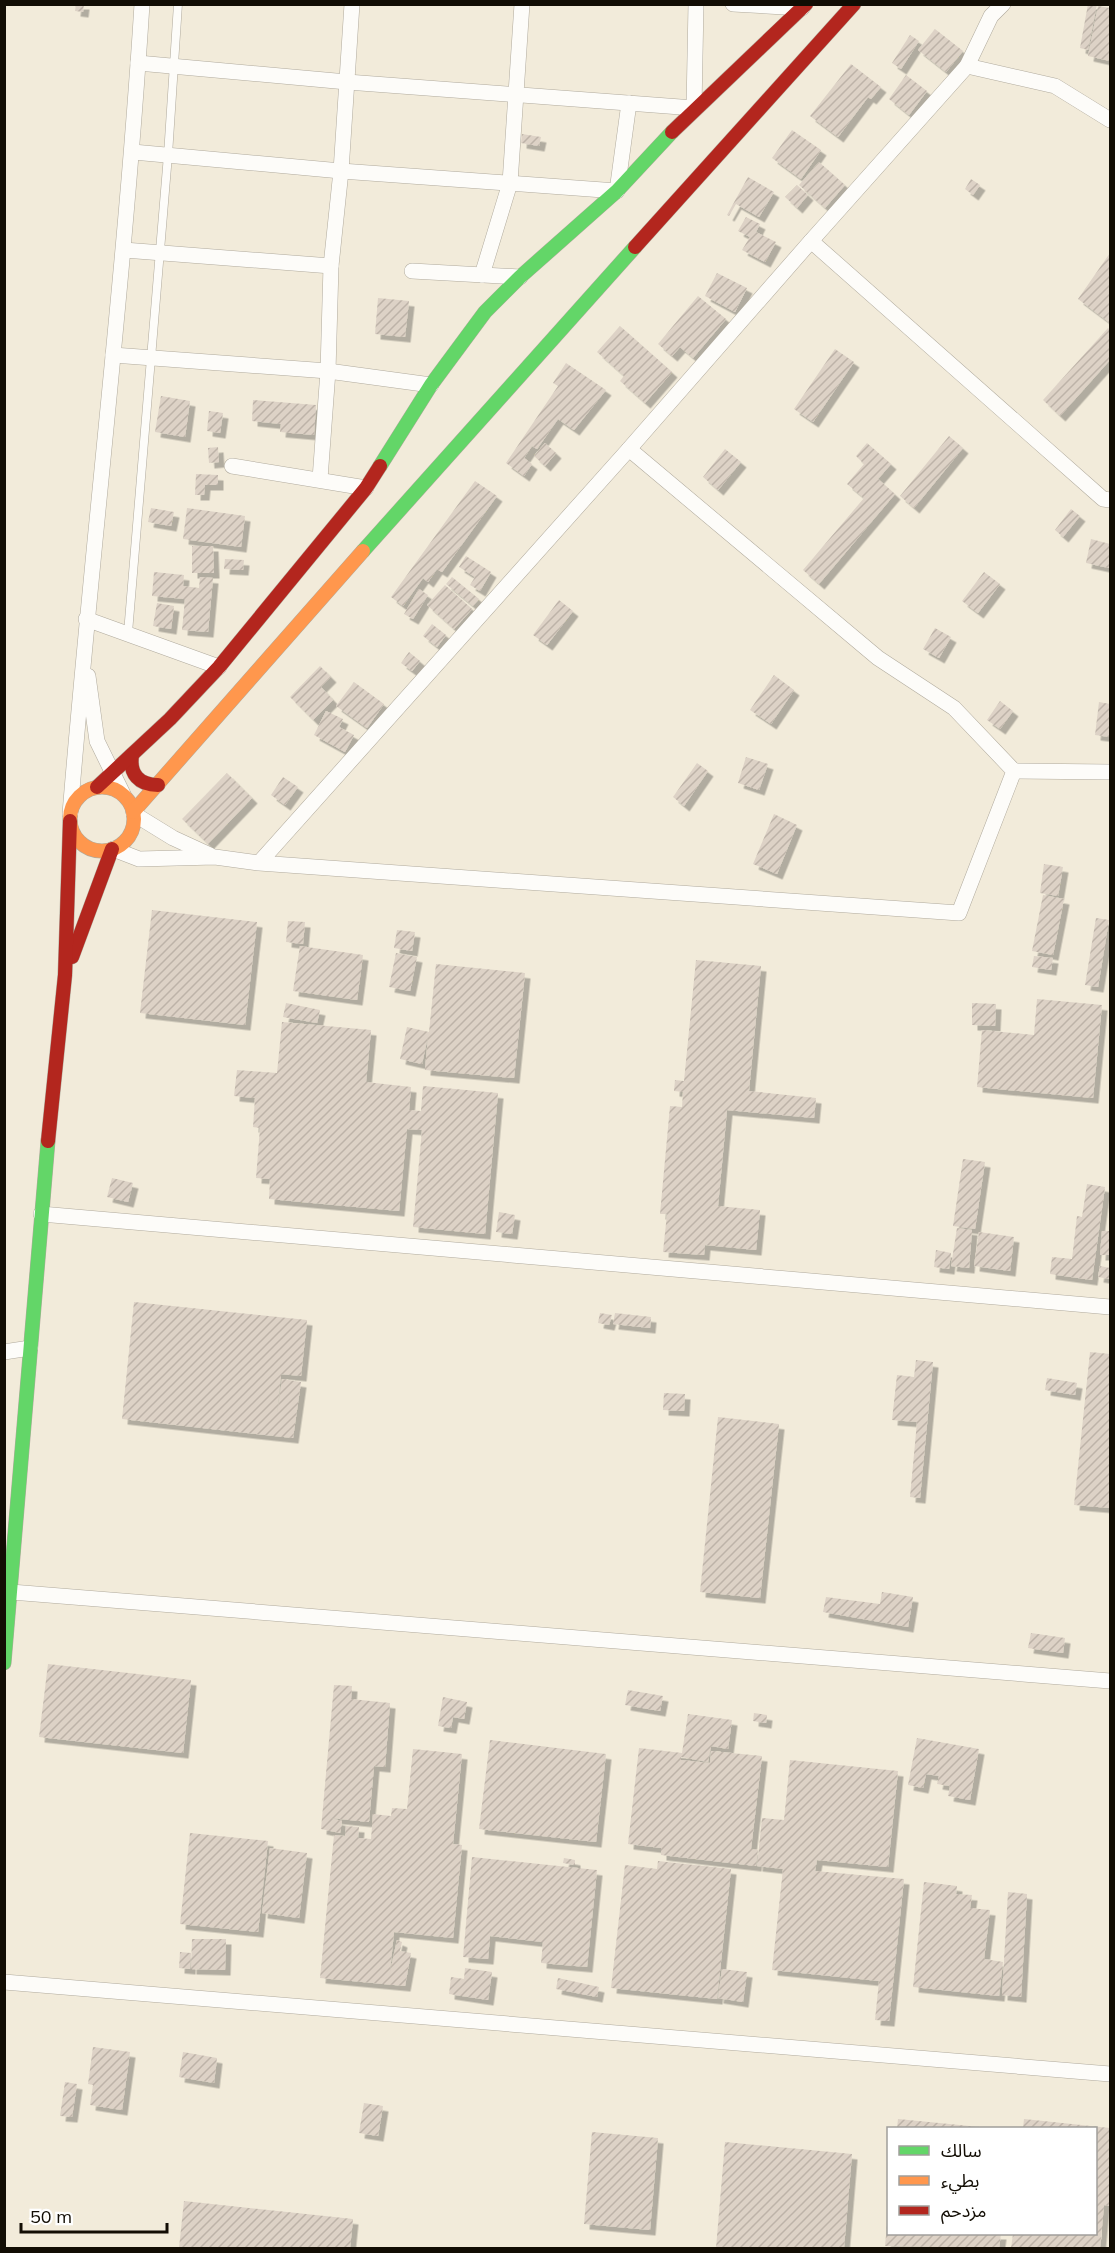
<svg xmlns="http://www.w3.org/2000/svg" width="1115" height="2253" viewBox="0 0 1115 2253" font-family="Mulish,'Noto Sans Arabic',sans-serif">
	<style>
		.building { fill: url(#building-hatch); filter: url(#shadow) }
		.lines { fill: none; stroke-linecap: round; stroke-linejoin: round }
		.lane-casing { stroke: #b0aa9d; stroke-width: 9 }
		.street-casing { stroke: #b0aa9d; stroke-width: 16 }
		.fast-casing { stroke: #b0aa9d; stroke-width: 15 }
		.slow-casing { stroke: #b0aa9d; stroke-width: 15 }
		.jam-casing { stroke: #b0aa9d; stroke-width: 15 }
		.lane { stroke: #fdfcf9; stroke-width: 8 }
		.street { stroke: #fdfcf9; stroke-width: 15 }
		.fast { stroke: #63d668; stroke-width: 14 }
		.slow { stroke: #ff974d; stroke-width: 14 }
		.jam { stroke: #b3261e; stroke-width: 14 }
	</style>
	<defs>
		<pattern id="building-hatch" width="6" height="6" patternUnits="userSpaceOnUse" patternTransform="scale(1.5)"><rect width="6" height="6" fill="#ddd2c6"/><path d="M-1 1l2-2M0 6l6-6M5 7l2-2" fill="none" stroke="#bdb3a8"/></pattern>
		<filter id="shadow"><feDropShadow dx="5.5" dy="5.5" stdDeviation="0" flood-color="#0004"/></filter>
	</defs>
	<rect width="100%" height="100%" fill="#f2ebda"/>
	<g class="building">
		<path d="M 76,4 L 84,4 L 83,12 L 75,11 Z"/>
		<path d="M 1088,4 L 1097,4 L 1088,50 L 1080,48 Z"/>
		<path d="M 1098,6 L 1110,8 L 1110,61 L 1088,56 Z"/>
		<path d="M 935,29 L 963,51 L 946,72 L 918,50 Z"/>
		<path d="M 910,35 L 919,41 L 901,69 L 892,63 Z"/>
		<path d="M 851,64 L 881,87 L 871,99 L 868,97 L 838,137 L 810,116 Z"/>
		<path d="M 906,75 L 927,91 L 909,115 L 889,99 Z"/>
		<path d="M 792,130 L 821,150 L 801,179 L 772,158 Z"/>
		<path d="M 522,134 L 541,137 L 539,146 L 521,143 Z"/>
		<path d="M 819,162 L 845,185 L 825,208 L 799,185 Z"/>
		<path d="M 748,177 L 774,192 L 759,217 L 736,204 L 729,216 L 727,215 Z"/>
		<path d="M 971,179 L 980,185 L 973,195 L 965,189 Z"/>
		<path d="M 797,185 L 808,195 L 797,208 L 785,197 Z"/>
		<path d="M 746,217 L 760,224 L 756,232 L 776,242 L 765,262 L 742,250 L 750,237 L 738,231 Z"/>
		<path d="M 1110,253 L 1110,323 L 1078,299 Z"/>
		<path d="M 717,273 L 747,288 L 735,312 L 705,296 Z"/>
		<path d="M 698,296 L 726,319 L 693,358 L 680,347 L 672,356 L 658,344 Z"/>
		<path d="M 378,298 L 409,301 L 405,337 L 375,334 Z"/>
		<path d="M 620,326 L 672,372 L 645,403 L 620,381 L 624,376 L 597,352 Z"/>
		<path d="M 1108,328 L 1110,330 L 1110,360 L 1060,416 L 1043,400 Z"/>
		<path d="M 835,349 L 854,362 L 813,422 L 794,409 Z"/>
		<path d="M 566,363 L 606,390 L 574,430 L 558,419 L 537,449 L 532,446 L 524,458 L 532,464 L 524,476 L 506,463 L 558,386 L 553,383 Z"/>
		<path d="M 161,396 L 190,401 L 185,437 L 155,432 Z"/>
		<path d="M 253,400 L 316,405 L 314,435 L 280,432 L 281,424 L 252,421 Z"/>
		<path d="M 209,411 L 223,413 L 220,433 L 207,431 Z"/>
		<path d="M 949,436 L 963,448 L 914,508 L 900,496 Z"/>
		<path d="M 545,443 L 556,453 L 545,466 L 534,456 Z"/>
		<path d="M 867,443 L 891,464 L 878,479 L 895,494 L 819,584 L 803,570 L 864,498 L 847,484 L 864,464 L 856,456 Z"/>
		<path d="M 218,447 L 219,462 L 209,463 L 208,448 Z"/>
		<path d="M 725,449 L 741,462 L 718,490 L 703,477 Z"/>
		<path d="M 196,474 L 218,475 L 218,485 L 205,485 L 204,495 L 195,495 Z"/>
		<path d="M 475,481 L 497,496 L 442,572 L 437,569 L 428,582 L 423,578 L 403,606 L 391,597 Z"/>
		<path d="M 151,508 L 174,512 L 171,526 L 148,522 Z"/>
		<path d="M 187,508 L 245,516 L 241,547 L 183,539 Z"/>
		<path d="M 1071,509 L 1080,516 L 1063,537 L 1055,530 Z"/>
		<path d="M 1091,539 L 1110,544 L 1109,568 L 1086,563 Z"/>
		<path d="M 192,546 L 213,546 L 214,573 L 192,573 Z"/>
		<path d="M 466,556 L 491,572 L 480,591 L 470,585 L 475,577 L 459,567 Z"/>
		<path d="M 225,559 L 244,560 L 243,570 L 224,569 Z"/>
		<path d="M 154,572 L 184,575 L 183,586 L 199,588 L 200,577 L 213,578 L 208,632 L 182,630 L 185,599 L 152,596 Z"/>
		<path d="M 984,572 L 1000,584 L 978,613 L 962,601 Z"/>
		<path d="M 452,577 L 479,599 L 473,606 L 446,584 Z"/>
		<path d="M 445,585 L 472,609 L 454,629 L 427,605 Z"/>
		<path d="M 419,589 L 428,595 L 413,619 L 404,614 Z"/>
		<path d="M 559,600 L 573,611 L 547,645 L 533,635 Z"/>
		<path d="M 157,603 L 174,606 L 171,629 L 153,626 Z"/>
		<path d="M 432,624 L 446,635 L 437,647 L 423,636 Z"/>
		<path d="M 935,628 L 951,637 L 939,658 L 923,649 Z"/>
		<path d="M 409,652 L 420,661 L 412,671 L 401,663 Z"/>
		<path d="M 320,666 L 331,677 L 321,687 L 333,700 L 313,720 L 290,697 Z"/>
		<path d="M 774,675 L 794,690 L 771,724 L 750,710 Z"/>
		<path d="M 354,682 L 384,704 L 367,728 L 336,706 Z"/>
		<path d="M 1000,701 L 1013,711 L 1000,729 L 987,720 Z"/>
		<path d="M 1099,702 L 1110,704 L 1110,737 L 1095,735 Z"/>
		<path d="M 326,711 L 343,719 L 339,727 L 354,735 L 345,752 L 314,735 Z"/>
		<path d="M 746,757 L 768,764 L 759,790 L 738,783 Z"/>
		<path d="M 697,763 L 708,771 L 684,806 L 673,797 Z"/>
		<path d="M 227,773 L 252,798 L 208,844 L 182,819 Z"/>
		<path d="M 283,777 L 298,787 L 285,805 L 271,795 Z"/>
		<path d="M 774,814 L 797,825 L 777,874 L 753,864 Z"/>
		<path d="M 1044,864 L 1063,867 L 1058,896 L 1040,893 Z"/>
		<path d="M 1043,895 L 1064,899 L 1053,955 L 1032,951 Z"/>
		<path d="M 152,910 L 257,922 L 245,1025 L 140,1013 Z"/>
		<path d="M 1096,918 L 1109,920 L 1098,987 L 1085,985 Z"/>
		<path d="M 288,921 L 305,922 L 303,944 L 286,942 Z"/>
		<path d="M 397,930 L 415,932 L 412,951 L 394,948 Z"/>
		<path d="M 300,946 L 363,955 L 357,1000 L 293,991 Z"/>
		<path d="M 396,953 L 417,957 L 410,991 L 389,987 Z"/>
		<path d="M 1034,956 L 1053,958 L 1051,970 L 1032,967 Z"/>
		<path d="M 696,960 L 761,966 L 749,1091 L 816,1098 L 814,1118 L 727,1110 L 718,1206 L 760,1210 L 756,1250 L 705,1245 L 704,1255 L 663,1252 L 667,1214 L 660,1214 L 670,1106 L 682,1107 L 683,1092 L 674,1091 L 675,1080 L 684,1081 Z"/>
		<path d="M 436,964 L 525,973 L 514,1078 L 425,1070 L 428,1036 L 422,1064 L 400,1059 L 407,1027 L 429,1032 Z"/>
		<path d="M 1037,999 L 1102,1005 L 1093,1098 L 977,1087 L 982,1030 L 1034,1035 Z"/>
		<path d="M 286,1003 L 320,1010 L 317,1023 L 283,1017 Z"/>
		<path d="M 972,1003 L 996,1004 L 995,1026 L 972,1025 Z"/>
		<path d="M 282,1022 L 371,1030 L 366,1082 L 411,1087 L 409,1110 L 421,1111 L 423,1086 L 498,1093 L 485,1234 L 413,1227 L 422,1130 L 407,1129 L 399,1211 L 269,1199 L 270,1179 L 256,1178 L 260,1128 L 253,1127 L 255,1098 L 234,1096 L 237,1070 L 277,1073 Z"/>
		<path d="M 963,1159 L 985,1162 L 975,1229 L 953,1226 Z"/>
		<path d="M 112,1178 L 133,1183 L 128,1202 L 107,1197 Z"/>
		<path d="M 1087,1184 L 1105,1187 L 1092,1280 L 1050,1274 L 1052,1257 L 1072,1259 L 1077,1216 L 1082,1217 Z"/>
		<path d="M 499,1212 L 515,1215 L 512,1234 L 496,1232 Z"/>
		<path d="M 957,1228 L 972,1230 L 969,1268 L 951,1266 Z"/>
		<path d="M 1102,1231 L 1110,1231 L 1110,1255 L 1100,1255 Z"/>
		<path d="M 979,1232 L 1014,1237 L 1010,1271 L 974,1266 Z"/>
		<path d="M 936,1250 L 951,1253 L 949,1269 L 934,1267 Z"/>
		<path d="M 1100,1266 L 1110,1268 L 1110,1279 L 1098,1277 Z"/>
		<path d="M 134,1302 L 307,1320 L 301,1376 L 281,1374 L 277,1415 L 282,1379 L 301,1382 L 293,1438 L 122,1419 Z"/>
		<path d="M 600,1313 L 612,1315 L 609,1325 L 598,1323 Z"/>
		<path d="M 615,1313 L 651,1317 L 650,1328 L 613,1324 Z"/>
		<path d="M 1090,1352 L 1110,1354 L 1110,1508 L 1074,1505 Z"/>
		<path d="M 916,1360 L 933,1362 L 920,1498 L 910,1497 L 917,1422 L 892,1420 L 897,1375 L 914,1377 Z"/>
		<path d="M 1047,1378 L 1077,1383 L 1075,1395 L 1045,1390 Z"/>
		<path d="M 664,1393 L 685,1394 L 684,1411 L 663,1410 Z"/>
		<path d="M 718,1417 L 779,1424 L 760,1598 L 700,1592 Z"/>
		<path d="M 882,1592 L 913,1597 L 908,1627 L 823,1612 L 826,1597 L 880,1604 Z"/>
		<path d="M 1031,1633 L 1065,1638 L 1063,1653 L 1028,1648 Z"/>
		<path d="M 48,1664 L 191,1680 L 183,1753 L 39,1737 Z"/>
		<path d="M 334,1685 L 352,1686 L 351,1699 L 390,1703 L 385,1767 L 374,1766 L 369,1822 L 330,1818 L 342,1821 L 340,1833 L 321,1829 Z"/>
		<path d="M 628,1690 L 663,1696 L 660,1711 L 625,1705 Z"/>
		<path d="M 443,1697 L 467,1702 L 464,1719 L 453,1717 L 451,1728 L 438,1726 Z"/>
		<path d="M 754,1713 L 767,1715 L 766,1723 L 753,1721 Z"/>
		<path d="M 688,1714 L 732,1720 L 728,1749 L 711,1746 L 708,1762 L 681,1757 L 681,1760 L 710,1763 L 711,1751 L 762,1756 L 751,1849 L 758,1850 L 756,1866 L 661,1855 L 661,1848 L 628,1844 L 639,1748 L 682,1753 Z"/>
		<path d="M 917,1738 L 979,1749 L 970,1800 L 948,1796 L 950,1786 L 937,1784 L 939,1776 L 926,1774 L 923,1788 L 908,1785 Z"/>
		<path d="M 490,1740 L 606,1754 L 596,1842 L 479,1829 Z"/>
		<path d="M 413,1749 L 462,1754 L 453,1844 L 462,1845 L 453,1938 L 394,1932 L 390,1972 L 397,1940 L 402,1942 L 400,1951 L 411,1953 L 405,1986 L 320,1978 L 334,1835 L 345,1836 L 346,1826 L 359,1827 L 358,1838 L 371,1839 L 373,1814 L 391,1816 L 392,1808 L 407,1809 Z"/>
		<path d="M 790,1760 L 898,1771 L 888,1867 L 817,1860 L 815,1871 L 904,1879 L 889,2021 L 875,2020 L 879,1981 L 772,1970 L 783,1869 L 757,1866 L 762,1818 L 784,1820 Z"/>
		<path d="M 190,1833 L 268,1841 L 258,1932 L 180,1924 Z"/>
		<path d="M 270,1848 L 307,1853 L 299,1918 L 262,1913 Z"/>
		<path d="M 472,1857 L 597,1870 L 587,1967 L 541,1963 L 543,1942 L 490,1936 L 488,1959 L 463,1957 Z"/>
		<path d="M 564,1858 L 575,1860 L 575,1865 L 563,1863 Z"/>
		<path d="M 658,1861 L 731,1869 L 717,1999 L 611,1988 L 625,1865 L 657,1869 Z"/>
		<path d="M 924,1882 L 957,1886 L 956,1894 L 972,1895 L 970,1908 L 990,1910 L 984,1959 L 1003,1962 L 999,1996 L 913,1987 Z"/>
		<path d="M 1008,1892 L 1027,1894 L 1021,1997 L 1002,1995 Z"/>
		<path d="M 192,1939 L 226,1939 L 225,1970 L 191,1969 Z"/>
		<path d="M 180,1952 L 191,1953 L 190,1969 L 179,1968 Z"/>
		<path d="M 465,1968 L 492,1972 L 488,2000 L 449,1994 L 451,1977 L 464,1979 Z"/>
		<path d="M 722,1969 L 747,1972 L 743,2002 L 718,1998 Z"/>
		<path d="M 558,1978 L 599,1987 L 597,1997 L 556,1989 Z"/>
		<path d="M 93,2047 L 130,2052 L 122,2110 L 90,2105 L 93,2085 L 88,2084 Z"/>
		<path d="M 183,2052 L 217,2058 L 214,2083 L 179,2077 Z"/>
		<path d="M 65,2082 L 77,2084 L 72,2117 L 60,2116 Z"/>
		<path d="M 364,2103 L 383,2106 L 378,2136 L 359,2133 Z"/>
		<path d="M 898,2119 L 980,2127 L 980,2128 L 897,2128 Z"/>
		<path d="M 1024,2119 L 1110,2128 L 1110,2206 L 1104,2205 L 1100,2248 L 1011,2248 L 1013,2234 L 1096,2234 L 1096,2128 L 1023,2128 Z"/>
		<path d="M 592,2132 L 658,2138 L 650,2230 L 584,2224 Z"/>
		<path d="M 725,2142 L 852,2154 L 844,2248 L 716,2248 Z"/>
		<path d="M 184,2201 L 353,2219 L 350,2248 L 179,2248 Z"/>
		<path d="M 887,2224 L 888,2234 L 1001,2234 L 999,2248 L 885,2246 Z"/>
	</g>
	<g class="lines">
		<g class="lane-casing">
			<path id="lane" d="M 128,633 L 168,155 L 178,4"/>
		</g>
		<g class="street-casing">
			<g id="street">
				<path d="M 733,4 L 802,8"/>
				<path d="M 138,63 L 347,82 L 694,108 L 696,4"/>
				<path d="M 967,66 L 991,16 L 1003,4"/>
				<path d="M 1110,120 L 1055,86 L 967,66 L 811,241 L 1103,499 L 1110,500"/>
				<path d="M 133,152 L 341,171 L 617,191 L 629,103"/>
				<path d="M 124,250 L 331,266"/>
				<path d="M 412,271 L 520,277"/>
				<path d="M 482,275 L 510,183 L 522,4"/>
				<path d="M 113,355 L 328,371 L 431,385"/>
				<path d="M 629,449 L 811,241"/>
				<path d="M 232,466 L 366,488"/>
				<path d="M 320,479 L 328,371 L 331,266 L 341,171 L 352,4"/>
				<path d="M 86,619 L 219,667"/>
				<path d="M 88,676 L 97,741 L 123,794"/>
				<path d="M 1014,771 L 1110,772"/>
				<path d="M 70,814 C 92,544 125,275 142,4"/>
				<path d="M 134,814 L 173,838 L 210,855"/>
				<path d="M 113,849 L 139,859 L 215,857 L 259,863 L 959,913 L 1014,771 L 954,708 L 878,658 L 629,449 L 259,863"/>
				<path d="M 41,1214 L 1110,1307"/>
				<path d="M 4,1352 L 30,1348"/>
				<path d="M 11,1592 L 1110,1681"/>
				<path d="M 4,1982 L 1110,2074"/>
			</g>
		</g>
		<g class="fast-casing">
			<g id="fast">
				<path d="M 380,466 L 431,385 L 485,312 L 520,277 L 617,191 L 672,132"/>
				<path d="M 363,551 L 635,247"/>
				<path d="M 4,1663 L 48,1141"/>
			</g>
		</g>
		<g class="slow-casing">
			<g id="slow">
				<circle cx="102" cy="819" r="32"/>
				<path d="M 133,812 L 363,551"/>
			</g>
		</g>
		<g class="jam-casing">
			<g id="jam">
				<path d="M 672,132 L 806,4"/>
				<path d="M 635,247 L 854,4"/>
				<path d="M 132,755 C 129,774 139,785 158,785"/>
				<path d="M 97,787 L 170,719 L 219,667 L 366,488 L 380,466"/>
				<path d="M 72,957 L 112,849"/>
				<path d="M 48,1141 L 65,975 L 70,821"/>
			</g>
		</g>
		<use href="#lane" class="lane"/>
		<use href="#street" class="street"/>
		<use href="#fast" class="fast"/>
		<use href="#slow" class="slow"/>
		<use href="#jam" class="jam"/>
	</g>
	<rect width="1115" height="2253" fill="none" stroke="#120d04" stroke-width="12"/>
	<rect x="887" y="2127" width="210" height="108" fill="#ffffff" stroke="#a09e9b" stroke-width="1.5"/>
	<rect x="899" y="2146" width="30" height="9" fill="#63d668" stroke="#a09e9b" stroke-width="1.5"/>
	<text x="941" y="2157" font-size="18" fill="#120d04">سالك</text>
	<rect x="899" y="2176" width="30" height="9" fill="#ff974d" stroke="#a09e9b" stroke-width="1.5"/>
	<text x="941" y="2187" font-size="18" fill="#120d04">بطيء</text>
	<rect x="899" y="2206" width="30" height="9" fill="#b3261e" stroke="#a09e9b" stroke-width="1.5"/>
	<text x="941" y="2217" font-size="18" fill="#120d04">مزدحم</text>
	<path d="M21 2223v9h146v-9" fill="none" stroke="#120d04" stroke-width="3"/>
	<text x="30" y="2223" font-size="18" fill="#120d04" stroke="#ffffff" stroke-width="4.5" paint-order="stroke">50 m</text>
</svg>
